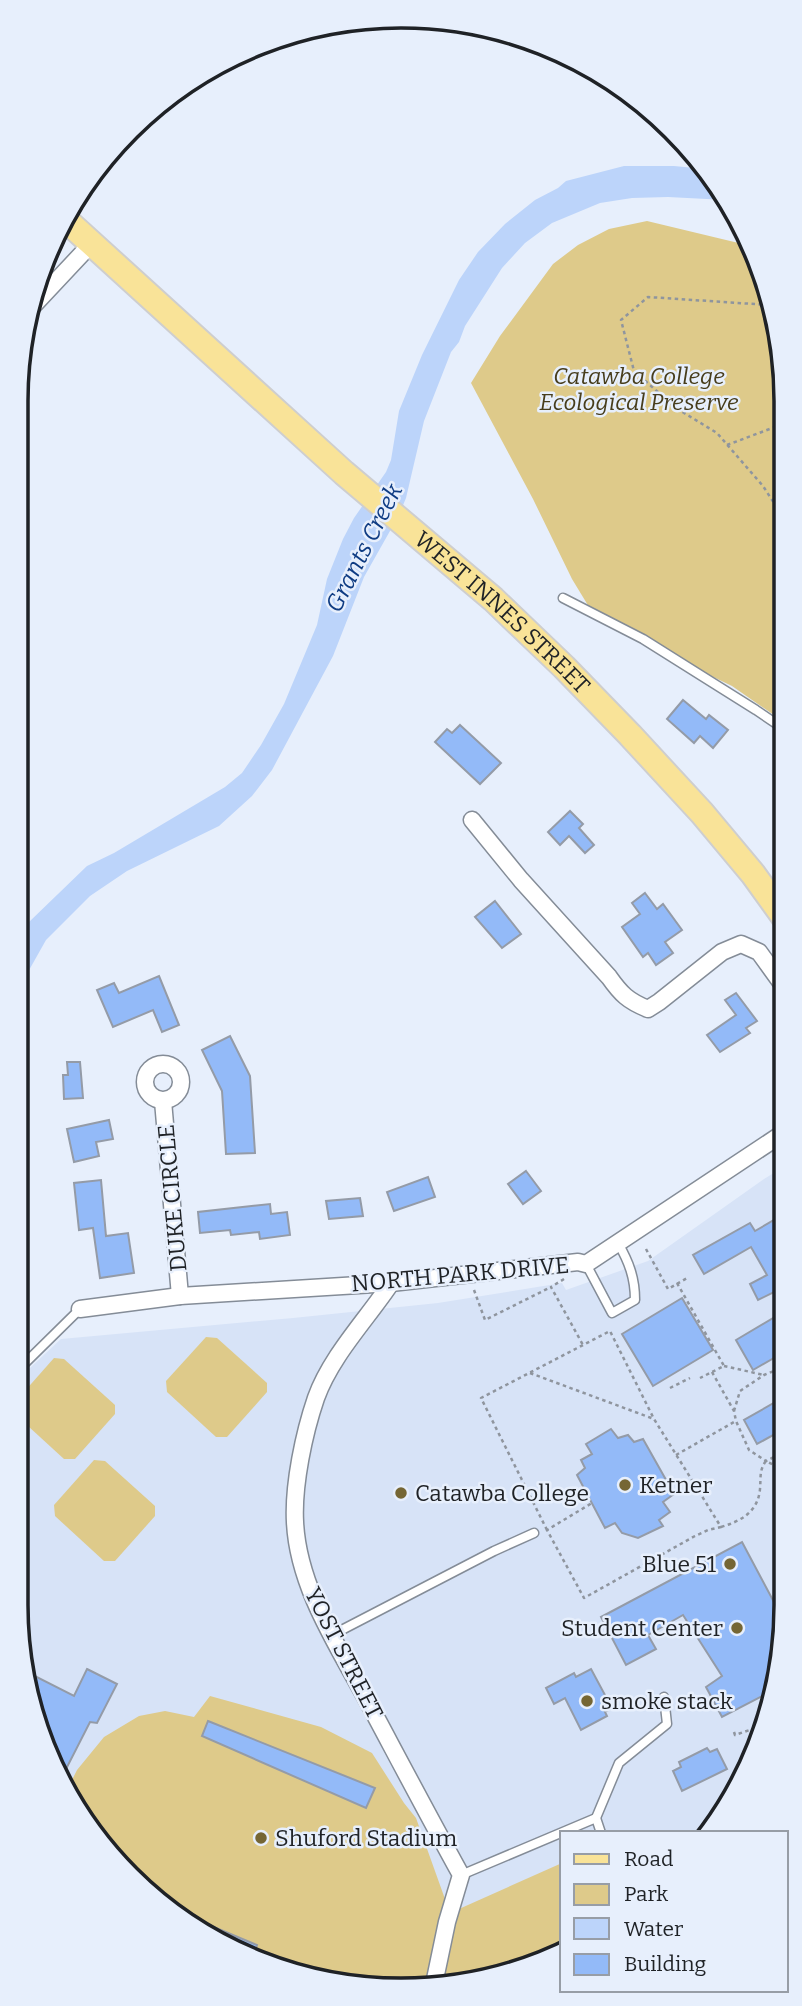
<svg xmlns="http://www.w3.org/2000/svg" width="802" height="2006" viewBox="0 0 802 2006" font-family="Bitter,serif">
	<style>
		.built { fill: #d7e3f7 }
		.green { fill: #deca8a }
		.water { fill: #bcd4fa }
		.building { fill: #93baf8; stroke: #949ba7; stroke-width: 2 }
		.lines { fill: none; stroke-linecap: round; stroke-linejoin: round }
		.lane-casing { stroke: #848c97; stroke-width: 11 }
		.street-casing { stroke: #848c97; stroke-width: 19 }
		.primary-casing { stroke: #cececf; stroke-width: 28 }
		.path { stroke: #8f959e; stroke-width: 2.5; stroke-dasharray: 3.5 3.5; stroke-linecap: butt }
		.lane { stroke: #fff; stroke-width: 8 }
		.street { stroke: #fff; stroke-width: 16 }
		.primary { stroke: #f9e398; stroke-width: 24 }
		.poi-dot { fill: #756634; stroke: #e7effc; stroke-width: 2.5 }
		.labels { text-anchor: middle; stroke-width: 5; stroke-linejoin: round; paint-order: stroke }
		.park-label { font-size: 23px; font-style: italic; fill: #473d1c; stroke: #e7effc }
		.street-label { font-size: 23px; fill: #1f2226; stroke: #e7effc }
		.poi-label { font-size: 23px; fill: #1f2226; stroke: #e7effc; text-anchor: start }
		.water-label { font-size: 24px; font-style: italic; fill: #0f3c83; stroke: #e7effc }
		.rim { fill: none; stroke: #1f2226; stroke-width: 3.5 }
	</style>
	<rect width="100%" height="100%" fill="#e7effc"/>
	<path class="built" d="M 785,1166 L 786,1605 L 766,1728 L 710,1833 L 562,1833 L 562,1947 L 477,1983 L 350,1987 L 209,1939 L 111,1859 L 36,1729 L 16,1605 L 16,1381 L 61,1339 L 293,1318 L 438,1303 L 562,1283 L 566,1290 L 648,1261 L 764,1179 Z"/>
	<g class="green">
		<path d="M 647,221 L 751,246 L 783,350 L 784,722 L 732,686 L 632,638 L 589,607 L 572,579 L 533,499 L 471,383 L 500,336 L 553,264 L 578,245 L 609,229 Z"/>
		<path d="M 206,1337 L 217,1338 L 267,1383 L 267,1392 L 227,1437 L 216,1437 L 167,1392 L 166,1381 Z"/>
		<path d="M 54,1358 L 64,1359 L 115,1405 L 115,1414 L 75,1459 L 64,1459 L 16,1415 L 16,1401 Z"/>
		<path d="M 94,1460 L 105,1461 L 155,1506 L 155,1516 L 115,1561 L 104,1561 L 55,1516 L 54,1505 Z"/>
		<path d="M 210,1696 L 321,1727 L 372,1753 L 404,1803 L 416,1818 L 450,1913 L 562,1863 L 562,1947 L 477,1983 L 350,1987 L 209,1939 L 111,1859 L 69,1786 L 77,1770 L 104,1737 L 139,1716 L 165,1711 L 194,1717 Z"/>
	</g>
	<path class="water" d="M 624,166 L 674,166 L 705,169 L 726,200 L 668,197 L 632,198 L 600,203 L 552,223 L 525,243 L 502,268 L 465,326 L 459,342 L 451,352 L 424,421 L 406,498 L 399,515 L 364,577 L 333,656 L 272,770 L 252,796 L 219,826 L 127,871 L 90,896 L 46,940 L 28,972 L 16,1007 L 16,946 L 29,922 L 87,866 L 114,853 L 225,787 L 242,773 L 261,745 L 284,704 L 317,625 L 327,579 L 343,539 L 354,518 L 386,472 L 391,460 L 399,411 L 422,355 L 459,280 L 478,252 L 505,224 L 535,200 L 558,188 L 566,181 Z"/>
	<g class="building">
		<path d="M 683,700 L 706,719 L 709,715 L 728,730 L 713,748 L 700,736 L 694,743 L 667,719 Z"/>
		<path d="M 460,725 L 501,763 L 480,784 L 435,742 L 447,729 L 452,733 Z"/>
		<path d="M 570,811 L 583,824 L 579,828 L 594,845 L 585,853 L 569,836 L 560,845 L 548,832 Z"/>
		<path d="M 645,893 L 657,909 L 663,904 L 682,930 L 665,942 L 673,953 L 656,965 L 648,953 L 643,957 L 622,927 L 640,914 L 632,903 Z"/>
		<path d="M 495,901 L 521,934 L 502,948 L 475,917 Z"/>
		<path d="M 159,976 L 179,1025 L 162,1032 L 153,1010 L 113,1027 L 97,990 L 114,983 L 119,993 Z"/>
		<path d="M 736,993 L 757,1021 L 746,1028 L 750,1033 L 720,1052 L 707,1035 L 736,1015 L 725,1000 Z"/>
		<path d="M 230,1036 L 250,1076 L 255,1153 L 226,1154 L 222,1091 L 202,1050 Z"/>
		<path d="M 67,1062 L 80,1062 L 83,1098 L 64,1099 L 63,1075 L 68,1075 Z"/>
		<path d="M 109,1120 L 113,1139 L 96,1142 L 99,1156 L 74,1162 L 67,1129 Z"/>
		<path d="M 526,1171 L 541,1191 L 523,1204 L 508,1184 Z"/>
		<path d="M 428,1177 L 435,1197 L 394,1211 L 387,1192 Z"/>
		<path d="M 101,1180 L 106,1236 L 128,1233 L 134,1273 L 100,1278 L 93,1228 L 79,1230 L 74,1183 Z"/>
		<path d="M 360,1198 L 363,1216 L 329,1219 L 326,1201 Z"/>
		<path d="M 270,1204 L 271,1214 L 287,1212 L 290,1235 L 260,1239 L 259,1232 L 231,1235 L 230,1230 L 200,1233 L 198,1212 Z"/>
		<path d="M 774,1220 L 785,1240 L 785,1308 L 776,1291 L 758,1300 L 750,1284 L 767,1275 L 751,1247 L 704,1274 L 693,1255 L 750,1223 L 755,1231 Z"/>
		<path d="M 682,1298 L 713,1350 L 653,1386 L 622,1334 Z"/>
		<path d="M 785,1311 L 786,1351 L 753,1370 L 736,1340 Z"/>
		<path d="M 786,1396 L 786,1428 L 757,1444 L 744,1420 Z"/>
		<path d="M 611,1429 L 618,1438 L 628,1435 L 634,1442 L 643,1439 L 674,1494 L 663,1502 L 670,1512 L 659,1520 L 663,1526 L 638,1538 L 622,1533 L 615,1523 L 605,1528 L 577,1475 L 585,1468 L 581,1460 L 592,1454 L 586,1444 Z"/>
		<path d="M 742,1542 L 784,1621 L 772,1691 L 722,1717 L 706,1687 L 722,1676 L 683,1615 L 648,1635 L 656,1649 L 626,1665 L 601,1617 Z"/>
		<path d="M 87,1669 L 117,1684 L 97,1723 L 90,1722 L 63,1775 L 36,1729 L 27,1672 L 74,1696 Z"/>
		<path d="M 591,1669 L 612,1708 L 605,1712 L 607,1716 L 581,1730 L 565,1698 L 554,1704 L 546,1688 L 574,1673 L 576,1677 Z"/>
		<path d="M 208,1721 L 375,1788 L 366,1808 L 202,1736 Z"/>
		<path d="M 707,1748 L 710,1752 L 717,1749 L 727,1769 L 682,1791 L 673,1771 L 681,1767 L 679,1762 Z"/>
		<path d="M 185,1915 L 257,1945 L 254,1954 L 209,1939 L 183,1918 Z"/>
	</g>
	<g class="lines">
		<g class="lane-casing">
			<g id="lane">
				<path d="M 563,598 L 643,639 L 756,710 L 784,729"/>
				<path d="M 586,1264 L 612,1313 L 635,1300 C 635,1278 629,1262 618,1243"/>
				<path d="M 16,1372 L 80,1309"/>
				<path d="M 332,1635 L 494,1551 L 534,1533"/>
				<path d="M 596,1818 L 619,1763 L 667,1724 L 664,1697"/>
				<path d="M 461,1875 L 596,1818 L 601,1833"/>
			</g>
		</g>
		<g class="street-casing">
			<g id="street">
				<path d="M 31,308 L 92,243"/>
				<path d="M 472,820 L 521,880 L 609,977 C 621,994 628,1001 648,1009 L 659,1002 L 722,952 L 741,944 L 759,952 L 785,988"/>
				<circle cx="163" cy="1082" r="18"/>
				<path d="M 163,1101 L 180,1296"/>
				<path d="M 391,1283 C 367,1319 331,1356 316,1398 C 304,1433 293,1485 295,1522 C 298,1587 338,1646 368,1702 C 399,1760 429,1817 461,1875 L 447,1922 L 434,1984"/>
				<path d="M 80,1309 L 180,1296 L 391,1283 L 578,1262 L 586,1264 L 785,1132"/>
			</g>
		</g>
		<g class="primary-casing">
			<g id="primary">
				<path id="s1" d="M 68,222 L 344,473 L 493,599 L 564,667 L 630,735 L 702,813 L 753,874 L 784,917"/>
			</g>
		</g>
		<g class="path">
			<path d="M 769,305 L 648,297 L 621,320 L 634,371 L 676,408 L 717,433 L 763,486 L 783,517"/>
			<path d="M 727,445 L 783,424"/>
			<path d="M 646,1249 L 668,1289 L 689,1277"/>
			<path d="M 564,1279 L 551,1287 L 583,1345"/>
			<path d="M 677,1283 L 724,1366 L 700,1378"/>
			<path d="M 474,1290 L 485,1320 L 551,1287"/>
			<path d="M 724,1366 L 764,1375"/>
			<path d="M 712,1372 L 734,1411 L 736,1421 L 749,1450 L 766,1461 L 786,1451"/>
			<path d="M 530,1373 L 654,1419 L 721,1527 L 708,1530 L 695,1536 L 584,1598 L 547,1530 L 592,1503"/>
			<path d="M 670,1388 L 690,1378"/>
			<path d="M 734,1411 L 740,1391 L 764,1375 L 786,1366"/>
			<path d="M 676,1455 L 734,1422"/>
			<path d="M 721,1527 C 741,1521 758,1512 760,1489 C 761,1478 759,1470 766,1461 L 786,1471"/>
			<path d="M 547,1530 L 481,1398 L 610,1331 L 654,1419"/>
			<path d="M 734,1732 L 735,1735 L 767,1724"/>
		</g>
		<use href="#lane" class="lane"/>
		<use href="#street" class="street"/>
		<use href="#primary" class="primary"/>
	</g>
	<g class="poi-dot">
		<circle cx="625" cy="1485" r="7"/>
		<circle cx="401" cy="1493" r="7"/>
		<circle cx="730" cy="1564" r="7"/>
		<circle cx="737" cy="1628" r="7"/>
		<circle cx="587" cy="1701" r="7"/>
		<circle cx="261" cy="1838" r="7"/>
	</g>
	<g class="labels">
		<g class="park-label">
			<text x="639" y="384">Catawba College<tspan x="639" dy="26">Ecological Preserve</tspan></text>
		</g>
		<g class="street-label">
			<text dy="8" stroke="none"><textPath href="#s1" startOffset="584">WEST INNES STREET</textPath></text>
			<text transform="translate(172 1198) rotate(-95)" y="8">DUKE CIRCLE</text>
			<text transform="translate(460 1274) rotate(-5)" y="8">NORTH PARK DRIVE</text>
			<text transform="translate(344 1653) rotate(63)" y="8">YOST STREET</text>
		</g>
		<g class="poi-label">
			<text x="639" y="1493">Ketner</text>
			<text x="415" y="1501">Catawba College</text>
			<text x="716" y="1572" text-anchor="end">Blue 51</text>
			<text x="723" y="1636" text-anchor="end">Student Center</text>
			<text x="601" y="1709">smoke stack</text>
			<text x="275" y="1846">Shuford Stadium</text>
		</g>
		<g class="water-label">
			<text transform="translate(364 548) rotate(-63)" y="8">Grants Creek</text>
		</g>
	</g>
	<path d="M0 0H802V2006H0ZM401 28H401A373 373 0 0 1 774 401V1605A373 373 0 0 1 401 1978H401A373 373 0 0 1 28 1605V401A373 373 0 0 1 401 28Z" fill="#e7effc" fill-rule="evenodd"/>
	<path class="rim" d="M401 28H401A373 373 0 0 1 774 401V1605A373 373 0 0 1 401 1978H401A373 373 0 0 1 28 1605V401A373 373 0 0 1 401 28Z"/>
	<rect x="560" y="1831" width="228" height="161" fill="#e7effc" stroke="#979da6" stroke-width="2"/>
	<rect x="574" y="1854" width="35" height="10" fill="#f9e398" stroke="#979da6" stroke-width="2"/>
	<text x="624" y="1866" font-size="21" fill="#1f2226">Road</text>
	<rect x="574" y="1884" width="35" height="21" fill="#deca8a" stroke="#979da6" stroke-width="2"/>
	<text x="624" y="1901" font-size="21" fill="#1f2226">Park</text>
	<rect x="574" y="1918" width="35" height="21" fill="#bcd4fa" stroke="#979da6" stroke-width="2"/>
	<text x="624" y="1936" font-size="21" fill="#1f2226">Water</text>
	<rect x="574" y="1954" width="35" height="21" fill="#93baf8" stroke="#979da6" stroke-width="2"/>
	<text x="624" y="1971" font-size="21" fill="#1f2226">Building</text>
</svg>
